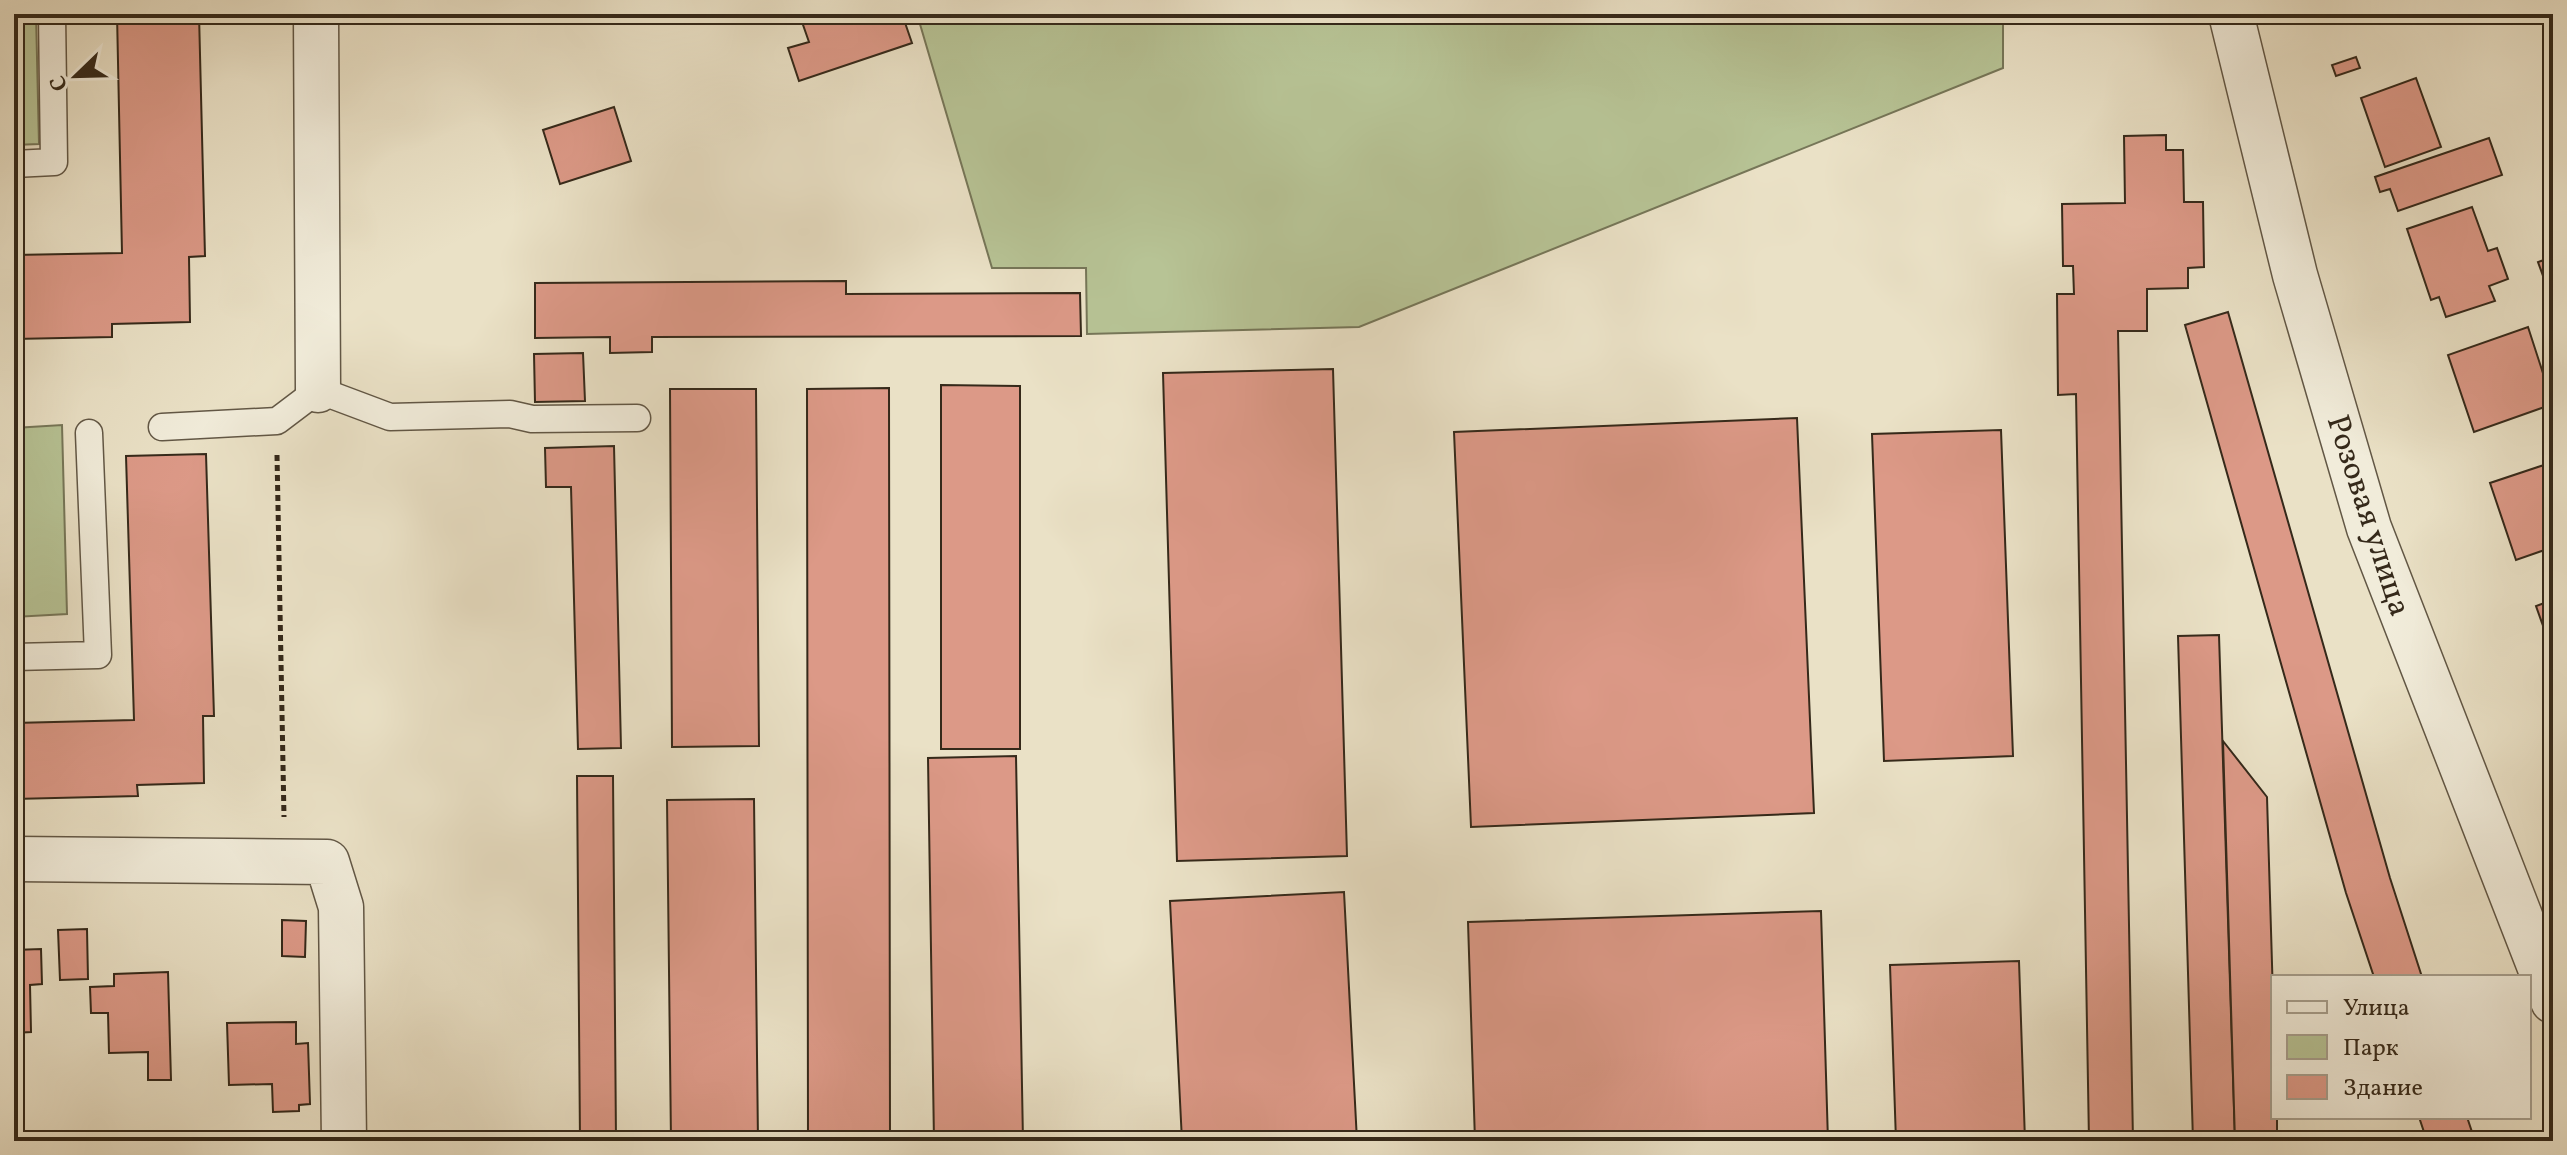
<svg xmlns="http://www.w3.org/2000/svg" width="2567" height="1155" viewBox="0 0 2567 1155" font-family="Vollkorn,serif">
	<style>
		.green { fill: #b7c395; stroke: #767658; stroke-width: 2 }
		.building { fill: #dc9987; stroke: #35291a; stroke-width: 2 }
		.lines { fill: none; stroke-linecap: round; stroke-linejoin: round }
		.service-casing { stroke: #625745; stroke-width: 29 }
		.minor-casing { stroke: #625745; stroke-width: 47 }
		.path { stroke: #35291a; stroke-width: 5; stroke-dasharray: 6 4; stroke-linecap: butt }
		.service { stroke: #f1ecda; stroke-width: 26 }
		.minor { stroke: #f1ecda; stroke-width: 44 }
		.labels { text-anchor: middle; stroke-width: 6; stroke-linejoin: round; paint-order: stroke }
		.street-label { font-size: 32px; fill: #35291a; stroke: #f1ecda }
	</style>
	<rect width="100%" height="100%" fill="#eae1c6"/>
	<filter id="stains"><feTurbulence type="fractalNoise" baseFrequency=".0025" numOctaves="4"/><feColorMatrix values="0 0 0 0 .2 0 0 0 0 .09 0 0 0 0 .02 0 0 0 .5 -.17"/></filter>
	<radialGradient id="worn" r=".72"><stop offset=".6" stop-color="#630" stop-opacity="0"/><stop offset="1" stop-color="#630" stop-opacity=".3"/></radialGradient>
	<g class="green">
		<path d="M 14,14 L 36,14 L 39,144 L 14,145 Z"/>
		<path d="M 917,14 L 2003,14 L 2003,68 L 1359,327 L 1087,334 L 1086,268 L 992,268 Z"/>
		<path d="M 62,425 L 67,614 L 14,617 L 14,428 Z"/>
	</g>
	<g class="building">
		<path d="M 117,14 L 199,14 L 205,256 L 189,257 L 190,322 L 112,324 L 112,337 L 14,339 L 14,255 L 122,253 Z"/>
		<path d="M 815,14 L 902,14 L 912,43 L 799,81 L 788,48 L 809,42 L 801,19 Z"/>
		<path d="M 2356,57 L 2360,68 L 2336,76 L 2332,65 Z"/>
		<path d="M 2416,78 L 2441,147 L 2385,167 L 2361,98 Z"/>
		<path d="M 614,107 L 631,161 L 560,184 L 543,130 Z"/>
		<path d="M 2166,135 L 2166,150 L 2183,150 L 2184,202 L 2203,202 L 2204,267 L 2188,268 L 2188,288 L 2147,289 L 2147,331 L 2118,331 L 2133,1141 L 2089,1141 L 2076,394 L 2058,395 L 2057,294 L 2074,294 L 2073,266 L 2063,266 L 2062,204 L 2125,203 L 2124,136 Z"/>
		<path d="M 2489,138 L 2502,175 L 2398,211 L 2390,189 L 2380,192 L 2375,177 Z"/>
		<path d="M 2472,207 L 2488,251 L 2497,248 L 2508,279 L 2489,286 L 2495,301 L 2446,317 L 2439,297 L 2431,300 L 2407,229 Z"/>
		<path d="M 2553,257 L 2553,297 L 2551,298 L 2538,262 Z"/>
		<path d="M 846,281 L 846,294 L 1080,293 L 1081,336 L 652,337 L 652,352 L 610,353 L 610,337 L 535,338 L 535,283 Z"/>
		<path d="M 2228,312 L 2390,878 L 2422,977 L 2374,977 L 2346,893 L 2185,325 Z"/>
		<path d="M 2528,327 L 2553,404 L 2474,432 L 2448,355 Z"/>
		<path d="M 583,353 L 585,401 L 535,402 L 534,354 Z"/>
		<path d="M 1333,369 L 1347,856 L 1177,861 L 1163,373 Z"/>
		<path d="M 941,385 L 1020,386 L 1020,749 L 941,749 Z"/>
		<path d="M 889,388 L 890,1141 L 808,1141 L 807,389 Z"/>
		<path d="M 670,389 L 756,389 L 759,746 L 672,747 Z"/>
		<path d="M 1797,418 L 1814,813 L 1471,827 L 1454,432 Z"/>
		<path d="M 2001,430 L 2013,756 L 1884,761 L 1872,434 Z"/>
		<path d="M 614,446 L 621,748 L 578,749 L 571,487 L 546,487 L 545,448 Z"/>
		<path d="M 206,454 L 214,716 L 203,716 L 204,783 L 137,785 L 138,796 L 14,799 L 14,723 L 134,720 L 126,456 Z"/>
		<path d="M 2553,462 L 2553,547 L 2516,560 L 2490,483 Z"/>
		<path d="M 2553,600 L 2553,654 L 2536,606 Z"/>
		<path d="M 2219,635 L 2235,1141 L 2193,1141 L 2178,636 Z"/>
		<path d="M 2223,741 L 2267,797 L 2273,997 L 2273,1117 L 2277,1117 L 2277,1141 L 2235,1141 Z"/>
		<path d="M 1016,756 L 1023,1141 L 934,1141 L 928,758 Z"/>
		<path d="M 577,776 L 613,776 L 616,1141 L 580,1141 Z"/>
		<path d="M 754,799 L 758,1141 L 671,1141 L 667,800 Z"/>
		<path d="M 1344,892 L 1357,1141 L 1182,1141 L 1170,901 Z"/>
		<path d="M 1821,911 L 1828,1141 L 1475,1141 L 1468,922 Z"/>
		<path d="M 282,920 L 306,921 L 305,957 L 282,956 Z"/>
		<path d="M 87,929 L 88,979 L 60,980 L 58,930 Z"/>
		<path d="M 41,949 L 42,984 L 30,985 L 31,1032 L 14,1033 L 14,950 Z"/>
		<path d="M 2019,961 L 2025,1141 L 1896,1141 L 1890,965 Z"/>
		<path d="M 168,972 L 171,1080 L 148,1080 L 148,1052 L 109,1053 L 108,1013 L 91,1013 L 90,987 L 114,986 L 114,974 Z"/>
		<path d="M 296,1022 L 296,1044 L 308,1043 L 310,1104 L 299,1105 L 299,1111 L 273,1112 L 272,1084 L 229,1085 L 227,1023 Z"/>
		<path d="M 2419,1117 L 2467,1117 L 2475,1141 L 2427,1141 Z"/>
	</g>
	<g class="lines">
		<g class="service-casing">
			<g id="service">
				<path d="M 14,164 L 54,162 L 52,14"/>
				<path d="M 162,427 L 277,421 L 318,390 L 390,417 L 510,414 L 532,419 L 637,418"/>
				<path d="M 14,657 L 98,655 L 89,433"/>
			</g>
		</g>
		<g class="minor-casing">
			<g id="minor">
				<path d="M 316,14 L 318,390"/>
				<path d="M 2231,14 L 2295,275 L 2369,528 L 2553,1001"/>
				<path d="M 14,859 L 327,862 L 341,907 L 344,1141"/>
			</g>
		</g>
		<path class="path" d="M 277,455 L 284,817"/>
		<use href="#service" class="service"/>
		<use href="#minor" class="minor"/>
	</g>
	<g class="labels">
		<g class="street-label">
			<text transform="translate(2370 515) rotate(72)" y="11">Розовая улица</text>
		</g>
	</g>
	<rect width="2567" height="1155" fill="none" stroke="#eae1c6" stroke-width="48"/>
	<rect x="16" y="16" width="2535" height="1123" fill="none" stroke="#35291a" stroke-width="4"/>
	<rect x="24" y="24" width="2519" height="1107" fill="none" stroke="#35291a" stroke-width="2"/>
	<rect x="2271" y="975" width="260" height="144" fill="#f1ecda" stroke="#a69e8d" stroke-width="2"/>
	<rect x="2287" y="1001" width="40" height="12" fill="#f1ecda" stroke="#a69e8d" stroke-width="2"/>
	<text x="2343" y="1015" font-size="24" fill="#35291a">Улица</text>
	<rect x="2287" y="1035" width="40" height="24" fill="#b7c395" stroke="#a69e8d" stroke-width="2"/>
	<text x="2343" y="1055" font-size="24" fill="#35291a">Парк</text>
	<rect x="2287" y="1075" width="40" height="24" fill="#dc9987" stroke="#a69e8d" stroke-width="2"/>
	<text x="2343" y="1095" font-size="24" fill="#35291a">Здание</text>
	<g transform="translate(76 76) rotate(247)" stroke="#f1ecda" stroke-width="6" paint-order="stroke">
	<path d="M0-6L14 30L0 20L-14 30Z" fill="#35291a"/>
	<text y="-12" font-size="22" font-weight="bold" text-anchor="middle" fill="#35291a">С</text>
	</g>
	<rect width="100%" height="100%" filter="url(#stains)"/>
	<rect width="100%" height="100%" fill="url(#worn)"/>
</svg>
